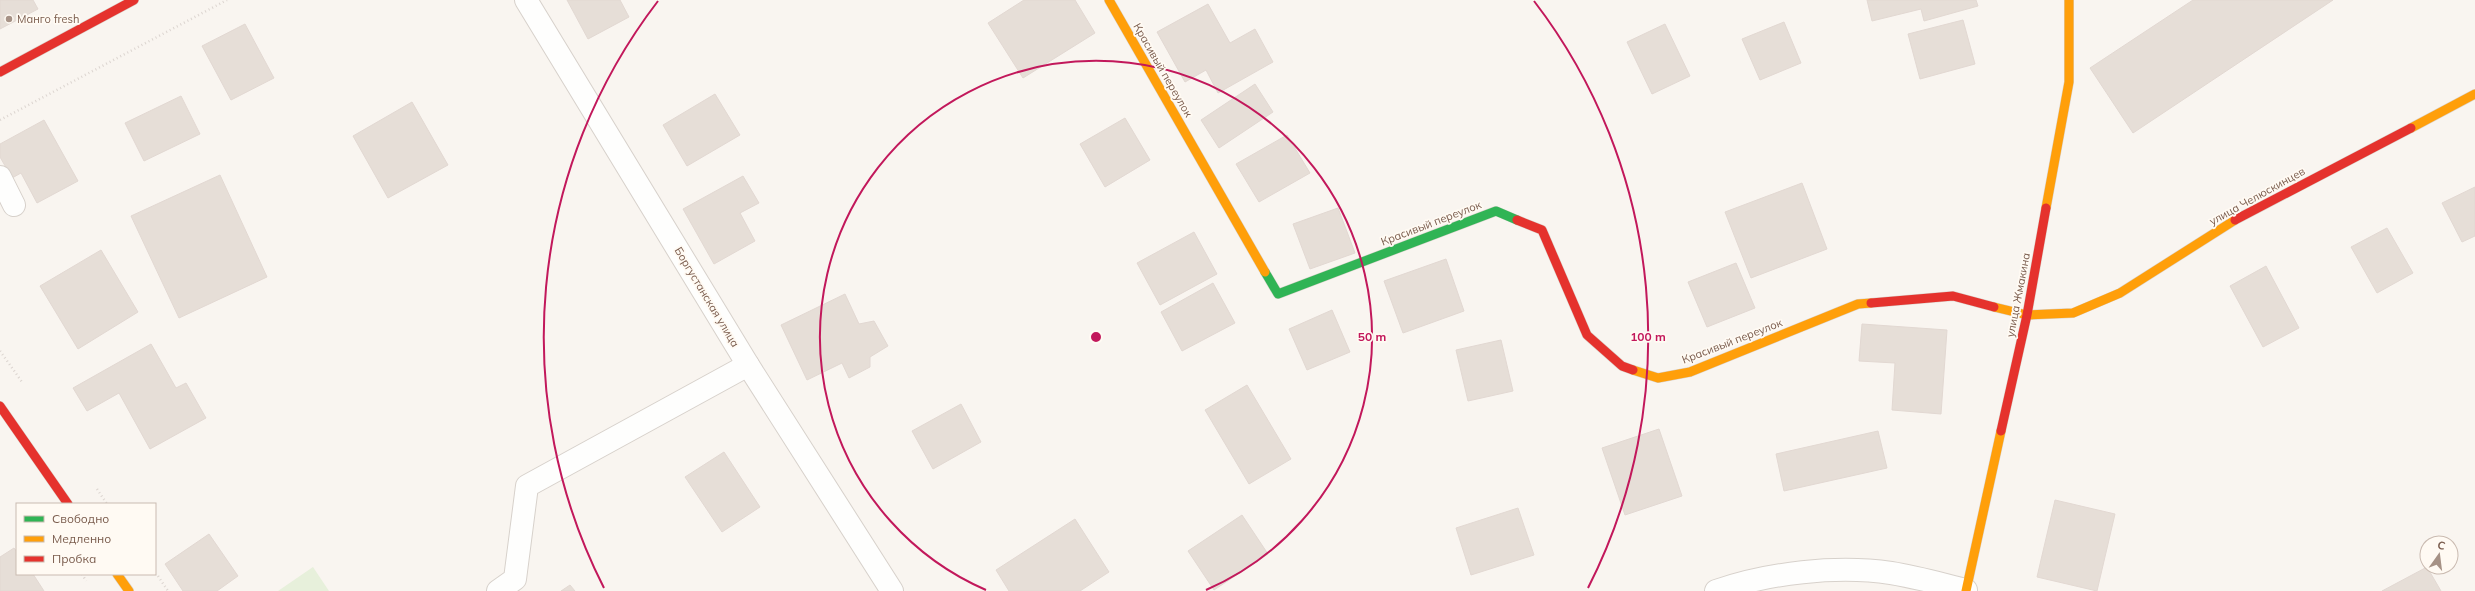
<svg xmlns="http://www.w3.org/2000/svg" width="2475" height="591" viewBox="0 0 2475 591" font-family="Mulish,sans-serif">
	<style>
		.green { fill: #e7f0db }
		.building { fill: #e6ded7; stroke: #e2d8d2 }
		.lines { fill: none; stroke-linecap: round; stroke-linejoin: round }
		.lane-casing { stroke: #d7d1cb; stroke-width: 24 }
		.street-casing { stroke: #d7d1cb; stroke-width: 24 }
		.fast-casing { stroke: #d9d2cb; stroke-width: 10 }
		.slow-casing { stroke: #d9d2cb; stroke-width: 10 }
		.jam-casing { stroke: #d9d2cb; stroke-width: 10 }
		.path { stroke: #dcd5d0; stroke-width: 2.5; stroke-dasharray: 1 3; stroke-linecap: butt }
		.lane { stroke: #fefefd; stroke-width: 22 }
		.street { stroke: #fefefd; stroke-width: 22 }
		.fast { stroke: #30b455; stroke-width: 9 }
		.slow { stroke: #ff9f0a; stroke-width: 9 }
		.jam { stroke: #e5322d; stroke-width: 9 }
		.ring { fill: none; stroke: #c2185b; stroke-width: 2 }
		.poi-dot { fill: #a69286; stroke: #fffaf3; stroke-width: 1.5 }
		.labels { text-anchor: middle; stroke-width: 3.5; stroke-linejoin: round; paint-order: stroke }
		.poi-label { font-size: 11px; fill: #7a5c4d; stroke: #fffaf3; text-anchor: start }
		.street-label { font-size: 11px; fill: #7a5c4d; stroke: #fffaf3 }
		.centre { fill: #c2185b; stroke: #fffaf3; stroke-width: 2 }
		.ring-label { font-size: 12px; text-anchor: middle; font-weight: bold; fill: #c2185b; stroke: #fffaf3; stroke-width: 3.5; stroke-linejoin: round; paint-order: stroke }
	</style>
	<rect width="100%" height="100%" fill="#f9f5f0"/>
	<path class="green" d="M 313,567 L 329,591 L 278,591 Z"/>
	<g class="building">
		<path d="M 0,0 L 33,0 L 38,9 L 0,29 Z"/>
		<path d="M 567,0 L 620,0 L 629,17 L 588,39 Z"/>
		<path d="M 1024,0 L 1075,0 L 1095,33 L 1023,78 L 988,23 Z"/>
		<path d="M 1867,0 L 1976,0 L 1978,6 L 1924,21 L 1921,9 L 1872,21 Z"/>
		<path d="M 2193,0 L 2333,0 L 2133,133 L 2090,68 Z"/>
		<path d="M 1208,4 L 1230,43 L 1255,29 L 1273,62 L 1218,93 L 1206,70 L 1185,82 L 1157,32 Z"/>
		<path d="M 1963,20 L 1975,64 L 1920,79 L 1908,34 Z"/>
		<path d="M 1784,22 L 1801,63 L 1760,80 L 1742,39 Z"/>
		<path d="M 245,24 L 274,78 L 231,100 L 202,46 Z"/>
		<path d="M 1665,24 L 1690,76 L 1652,94 L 1627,42 Z"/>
		<path d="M 1255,84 L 1273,112 L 1219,148 L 1201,120 Z"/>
		<path d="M 715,94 L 740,135 L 687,166 L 663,125 Z"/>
		<path d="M 181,96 L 200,134 L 144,161 L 125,123 Z"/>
		<path d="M 412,102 L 448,165 L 388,198 L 353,136 Z"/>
		<path d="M 1125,118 L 1150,160 L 1105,187 L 1080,144 Z"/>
		<path d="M 44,120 L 78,181 L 37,203 L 21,173 L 12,178 L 0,157 L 0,144 Z"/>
		<path d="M 1287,135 L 1310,173 L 1259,202 L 1236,164 Z"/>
		<path d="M 220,175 L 267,277 L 179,318 L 131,216 Z"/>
		<path d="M 743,176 L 759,203 L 740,213 L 755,241 L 714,264 L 683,209 Z"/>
		<path d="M 1802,183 L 1827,249 L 1751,278 L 1725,212 Z"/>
		<path d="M 2475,187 L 2475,236 L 2462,242 L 2442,203 Z"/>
		<path d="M 1338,208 L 1355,253 L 1310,269 L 1293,224 Z"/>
		<path d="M 2387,228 L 2413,273 L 2377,293 L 2351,247 Z"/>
		<path d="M 1194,232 L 1217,274 L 1160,305 L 1137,263 Z"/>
		<path d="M 101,250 L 138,312 L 78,349 L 40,286 Z"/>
		<path d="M 1446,259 L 1464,311 L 1403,333 L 1384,281 Z"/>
		<path d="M 1736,263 L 1755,308 L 1707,327 L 1688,282 Z"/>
		<path d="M 2266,266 L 2299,328 L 2263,347 L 2230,286 Z"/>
		<path d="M 1213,283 L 1235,323 L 1182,351 L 1161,312 Z"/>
		<path d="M 845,294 L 859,324 L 874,321 L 888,346 L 870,357 L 870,367 L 849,378 L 842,363 L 807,380 L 781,325 Z"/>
		<path d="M 1332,310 L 1350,352 L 1307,370 L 1289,329 Z"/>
		<path d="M 1862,324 L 1947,330 L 1941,414 L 1892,410 L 1895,363 L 1859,361 Z"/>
		<path d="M 1501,340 L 1513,391 L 1468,401 L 1456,350 Z"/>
		<path d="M 151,344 L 176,388 L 186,383 L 206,418 L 150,449 L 119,393 L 87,411 L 73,388 Z"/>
		<path d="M 1247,385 L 1291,459 L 1249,484 L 1205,410 Z"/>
		<path d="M 961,404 L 981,442 L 933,469 L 912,431 Z"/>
		<path d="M 1659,429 L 1682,496 L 1625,515 L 1602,448 Z"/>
		<path d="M 1878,431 L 1887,468 L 1784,491 L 1776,454 Z"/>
		<path d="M 724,452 L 760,507 L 722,532 L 685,477 Z"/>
		<path d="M 2055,500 L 2115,514 L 2097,591 L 2037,577 Z"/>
		<path d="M 1518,508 L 1534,555 L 1471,575 L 1456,528 Z"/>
		<path d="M 1242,515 L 1268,554 L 1214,590 L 1188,551 Z"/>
		<path d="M 1075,519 L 1109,572 L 1080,591 L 1009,591 L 996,570 Z"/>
		<path d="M 209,534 L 238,576 L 217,591 L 183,591 L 165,564 Z"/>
		<path d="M 14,548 L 17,552 L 17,574 L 33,574 L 44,591 L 0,591 L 0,557 Z"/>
		<path d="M 2427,567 L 2441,591 L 2382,591 Z"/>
		<path d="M 570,585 L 575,591 L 561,591 Z"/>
	</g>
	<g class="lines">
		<g class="lane-casing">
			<g id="lane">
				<path d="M 0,177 L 14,205"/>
				<path d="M 498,591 L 515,579 L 527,486 L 748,365"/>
				<path d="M 1716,591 C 1768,573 1836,565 1891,573 C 1916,577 1941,584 1966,590"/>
			</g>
		</g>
		<g class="street-casing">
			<path id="street" d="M 526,0 L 748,365 L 892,591"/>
		</g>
		<g class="fast-casing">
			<path id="fast" d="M 1265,272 L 1278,294 L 1496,211 L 1517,220"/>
		</g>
		<g class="slow-casing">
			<g id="slow">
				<path d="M 1109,0 L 1265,272"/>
				<path d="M 2411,128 L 2475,94"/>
				<path d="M 2046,208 L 2069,82 L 2069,0"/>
				<path d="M 1994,307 L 2027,315 L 2073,313 L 2120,293 L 2235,220"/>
				<path d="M 1633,370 L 1658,378 L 1690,372 L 1858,304 L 1871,303"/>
				<path d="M 117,574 L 129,591"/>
				<path d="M 1966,591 L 2001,431"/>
			</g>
		</g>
		<g class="jam-casing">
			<g id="jam">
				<path d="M 0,72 L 134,0"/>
				<path d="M 1517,220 L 1542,230 L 1587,335 L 1622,366 L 1633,370"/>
				<path d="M 2235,220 L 2411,128"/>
				<path d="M 1871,303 L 1953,296 L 1994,307"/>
				<path d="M 0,406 L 68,504"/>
				<path d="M 2001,431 L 2027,315 L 2046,208"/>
			</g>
		</g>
		<g class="path">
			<path d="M 0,120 L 227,0"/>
			<path d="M 0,351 L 22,382"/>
			<path d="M 97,489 L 107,504"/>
			<path d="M 82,574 L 86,581"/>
			<path d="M 158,576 L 168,591"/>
		</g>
		<use href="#lane" class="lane"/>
		<use href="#street" class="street"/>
		<use href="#fast" class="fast"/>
		<use href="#slow" class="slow"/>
		<use href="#jam" class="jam"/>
	</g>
	<g class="ring">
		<path d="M986 590A276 276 0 1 1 1206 590"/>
		<path d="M604 588A552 552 0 0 1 658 1M1534 1A552 552 0 0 1 1588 588"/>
	</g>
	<circle class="poi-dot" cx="9" cy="19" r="4"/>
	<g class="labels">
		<g class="poi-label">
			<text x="17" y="23">Манго fresh</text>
		</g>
		<g class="street-label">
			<text transform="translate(1163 70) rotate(60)" y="4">Красивый переулок</text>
			<text transform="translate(2257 196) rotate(-29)" y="4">улица Челюскинцев</text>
			<text transform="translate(1431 223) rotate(-21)" y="4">Красивый переулок</text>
			<text transform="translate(2018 295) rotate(-79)" y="4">улица Жмакина</text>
			<text transform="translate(707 297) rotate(59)" y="4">Боргустанская улица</text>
			<text transform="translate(1732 341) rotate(-21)" y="4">Красивый переулок</text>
		</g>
	</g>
	<circle cx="1096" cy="337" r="6" class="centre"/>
	<g class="ring-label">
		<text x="1372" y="341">50 m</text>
		<text x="1648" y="341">100 m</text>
	</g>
	<rect x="16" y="503" width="140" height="72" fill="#fffaf3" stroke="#cabbb1"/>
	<rect x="24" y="516" width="20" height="6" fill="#30b455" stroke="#cabbb1"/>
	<text x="52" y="523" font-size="12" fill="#7a5c4d">Свободно</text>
	<rect x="24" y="536" width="20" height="6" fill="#ff9f0a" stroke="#cabbb1"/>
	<text x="52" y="543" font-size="12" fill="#7a5c4d">Медленно</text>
	<rect x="24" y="556" width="20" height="6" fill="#e5322d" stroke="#cabbb1"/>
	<text x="52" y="563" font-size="12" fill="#7a5c4d">Пробка</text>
	<g transform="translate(2439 555) rotate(14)"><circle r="19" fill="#fffaf3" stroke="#cabbb1"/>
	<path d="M0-3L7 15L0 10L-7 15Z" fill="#a69286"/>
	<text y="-6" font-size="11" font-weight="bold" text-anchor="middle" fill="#7a5c4d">С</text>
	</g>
</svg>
